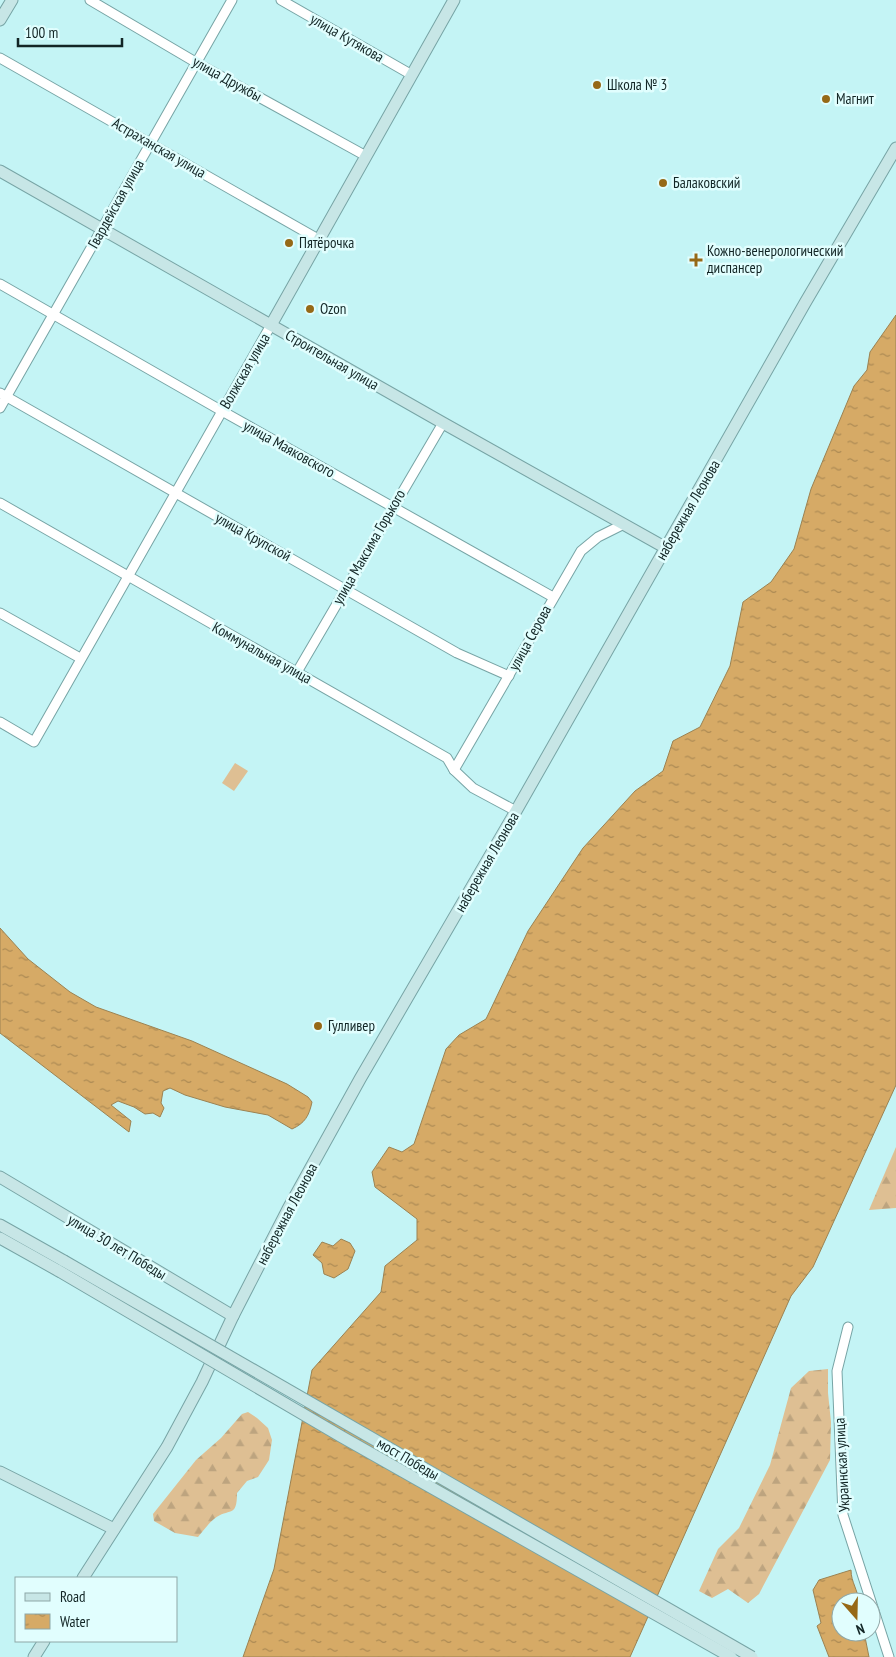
<svg xmlns="http://www.w3.org/2000/svg" width="896" height="1657" viewBox="0 0 896 1657" font-family="'PT Sans Narrow',sans-serif">
	<style>
		.forest { fill: url(#forest-firs) }
		.pitch { fill: #debf93 }
		.water { fill: url(#water-ripples); stroke: #9b8252 }
		.lines { fill: none; stroke-linecap: round; stroke-linejoin: round }
		.street-casing { stroke: #77a4a5; stroke-width: 11 }
		.secondary-casing { stroke: #77a4a5; stroke-width: 13 }
		.street { stroke: #fff; stroke-width: 9 }
		.secondary { stroke: #c7e6e6; stroke-width: 11 }
		.secondary-bridge-casing { stroke: #77a4a5; stroke-width: 13; stroke-linecap: butt }
		.secondary-bridge { stroke: #c7e6e6; stroke-width: 11 }
		.poi-dot { fill: #966917; stroke: #e1fefe; stroke-width: 2 }
		.labels { text-anchor: middle; stroke-width: 5; stroke-linejoin: round; paint-order: stroke }
		.street-label { font-size: 15px; fill: #122525; stroke: #e1fefe }
		.poi-label { font-size: 15px; fill: #122525; stroke: #e1fefe; text-anchor: start }
	</style>
	<defs>
		<pattern id="forest-firs" width="22" height="20" patternUnits="userSpaceOnUse" patternTransform="scale(1.25)"><rect width="22" height="20" fill="#debf93"/><path d="M5 1l3.5 6h-7zM16 11l3.5 6h-7z" fill="#bda47f"/></pattern>
		<pattern id="water-ripples" width="26" height="14" patternUnits="userSpaceOnUse" patternTransform="scale(1.25)"><rect width="26" height="14" fill="#d6aa66"/><path d="M2 4q2-2 4 0t4 0M15 11q2-2 4 0t4 0" fill="none" stroke="#ac8a54"/></pattern>
	</defs>
	<rect width="100%" height="100%" fill="#c4f4f5"/>
	<g class="forest">
		<path d="M 896,1147 L 896,1208 L 869,1210 Z"/>
		<path d="M 828,1369 L 828,1393 L 831,1422 L 830,1460 L 759,1594 L 748,1603 L 728,1589 L 712,1598 L 699,1591 L 718,1549 L 739,1528 L 770,1465 L 791,1388 L 809,1371 Z"/>
		<path d="M 248,1412 L 257,1418 L 268,1428 L 272,1440 L 269,1460 L 258,1477 L 247,1481 L 237,1493 C 237,1519 229,1507 214,1519 C 208,1524 203,1531 198,1537 L 175,1533 L 154,1521 L 153,1514 L 196,1460 L 221,1438 L 242,1414 Z"/>
	</g>
	<path class="pitch" d="M 235,763 L 248,771 L 234,791 L 222,783 Z"/>
	<g class="water">
		<path d="M 896,315 L 896,1085 L 813,1267 L 791,1296 L 630,1657 L 243,1657 L 274,1569 L 312,1370 L 381,1292 L 385,1266 L 417,1240 L 417,1219 L 375,1187 L 372,1172 L 389,1147 L 402,1152 L 414,1144 L 446,1049 L 459,1035 L 486,1019 L 528,931 L 583,848 L 635,791 L 663,771 L 673,741 L 700,727 L 730,666 L 743,602 L 771,582 L 794,549 L 811,489 L 854,386 L 867,370 L 870,352 Z"/>
		<path d="M 0,928 L 28,959 L 70,992 L 96,1007 L 192,1041 L 287,1084 L 308,1097 L 312,1102 C 309,1116 305,1123 292,1129 L 268,1115 L 225,1107 L 185,1095 L 170,1088 L 163,1091 L 161,1103 L 164,1108 L 160,1117 L 153,1113 L 145,1114 L 134,1107 L 118,1101 L 111,1105 L 131,1121 L 129,1132 L 0,1033 Z"/>
		<path d="M 341,1239 L 350,1243 L 355,1251 L 348,1269 L 334,1278 L 324,1274 L 322,1263 L 313,1255 L 322,1242 L 333,1246 Z"/>
		<path d="M 851,1570 C 851,1582 858,1590 859,1602 L 841,1602 L 841,1632 L 864,1632 L 869,1657 L 829,1657 L 817,1626 L 821,1623 L 813,1590 L 819,1580 Z"/>
	</g>
	<g class="lines">
		<g class="street-casing">
			<g id="street">
				<path d="M 90,0 L 197,63 L 366,156"/>
				<path d="M 281,0 L 412,75"/>
				<path d="M 0,58 L 318,239"/>
				<path d="M 0,284 L 222,411 L 553,597"/>
				<path d="M 0,393 L 457,653 L 509,676"/>
				<path d="M 0,408 L 232,0"/>
				<path d="M 0,503 L 447,758 L 454,770 L 473,788 L 516,811"/>
				<path d="M 0,613 L 80,658"/>
				<path d="M 297,672 L 443,423"/>
				<path d="M 0,722 L 34,742 L 271,325"/>
				<path d="M 454,770 L 581,551 L 598,537 L 624,524"/>
				<path d="M 848,1327 L 837,1371 L 843,1515 L 889,1657"/>
			</g>
		</g>
		<g class="secondary-casing">
			<g id="secondary">
				<path d="M 0,20 L 12,0"/>
				<path d="M 0,171 L 443,423 L 666,548"/>
				<path d="M 271,325 L 454,0"/>
				<path d="M 0,1177 L 233,1316"/>
				<path d="M 0,1225 L 64,1261"/>
				<path d="M 0,1238 L 59,1271"/>
				<path d="M 0,1472 L 114,1529"/>
				<path d="M 83,1578 L 167,1447 L 202,1382 L 233,1316 L 288,1209 L 360,1079 L 516,811 L 805,303 L 896,148"/>
				<path d="M 34,1657 L 44,1641"/>
			</g>
		</g>
		<use href="#street" class="street"/>
		<use href="#secondary" class="secondary"/>
		<g class="secondary-bridge-casing">
			<g id="secondary-bridge">
				<path d="M 64,1261 L 752,1657"/>
				<path d="M 59,1271 L 342,1437 L 731,1657"/>
			</g>
		</g>
		<use href="#secondary-bridge" class="secondary-bridge"/>
	</g>
	<g class="poi-dot">
		<circle cx="597" cy="85" r="5"/>
		<circle cx="826" cy="99" r="5"/>
		<circle cx="663" cy="183" r="5"/>
		<circle cx="289" cy="243" r="5"/>
		<path d="M693.5 252.5h5v5h5v5h-5v5h-5v-5h-5v-5h5z"/>
		<circle cx="310" cy="309" r="5"/>
		<circle cx="318" cy="1026" r="5"/>
	</g>
	<g class="labels">
		<g class="street-label">
			<text transform="translate(347 38) rotate(30)" y="5">улица Кутякова</text>
			<text transform="translate(227 79) rotate(29)" y="5">улица Дружбы</text>
			<text transform="translate(159 148) rotate(30)" y="5">Астраханская улица</text>
			<text transform="translate(116 204) rotate(-61)" y="5">Гвардейская улица</text>
			<text transform="translate(332 360) rotate(30)" y="5">Строительная улица</text>
			<text transform="translate(245 371) rotate(-60)" y="5">Волжская улица</text>
			<text transform="translate(289 449) rotate(29)" y="5">улица Маяковского</text>
			<text transform="translate(688 510) rotate(-60)" y="5">набережная Леонова</text>
			<text transform="translate(253 537) rotate(29)" y="5">улица Крупской</text>
			<text transform="translate(369 547) rotate(-60)" y="5">улица Максима Горького</text>
			<text transform="translate(530 638) rotate(-61)" y="5">улица Серова</text>
			<text transform="translate(262 653) rotate(29)" y="5">Коммунальная улица</text>
			<text transform="translate(487 862) rotate(-60)" y="5">набережная Леонова</text>
			<text transform="translate(287 1214) rotate(-62)" y="5">набережная Леонова</text>
			<text transform="translate(117 1247) rotate(31)" y="5">улица 30 лет Победы</text>
			<text transform="translate(408 1459) rotate(30)" y="5">мост Победы</text>
			<text transform="translate(842 1465) rotate(-93)" y="5">Украинская улица</text>
		</g>
		<g class="poi-label">
			<text x="607" y="90">Школа № 3</text>
			<text x="836" y="104">Магнит</text>
			<text x="673" y="188">Балаковский</text>
			<text x="299" y="248">Пятёрочка</text>
			<text x="707" y="256">Кожно-венерологический<tspan x="707" dy="17">диспансер</tspan></text>
			<text x="320" y="314">Ozon</text>
			<text x="328" y="1031">Гулливер</text>
		</g>
	</g>
	<rect x="15" y="1577" width="162" height="65" fill="#e1fefe" stroke="#8ea7a7"/>
	<rect x="25" y="1593" width="25" height="8" fill="#c7e6e6" stroke="#8ea7a7"/>
	<text x="60" y="1602" font-size="15" fill="#122525">Road</text>
	<rect x="25" y="1614" width="25" height="15" fill="url(#water-ripples)" stroke="#8ea7a7"/>
	<text x="60" y="1627" font-size="15" fill="#122525">Water</text>
	<g transform="translate(856 1617) rotate(160)"><circle r="24" fill="#e1fefe" stroke="#8ea7a7"/>
	<path d="M0-4L9 19L0 12L-9 19Z" fill="#966917"/>
	<text y="-8" font-size="14" font-weight="bold" text-anchor="middle" fill="#122525">N</text>
	</g>
	<path d="M18 38v8h104v-8" fill="none" stroke="#122525" stroke-width="2.5"/>
	<text x="25" y="38" font-size="15" fill="#122525" stroke="#e1fefe" stroke-width="4" paint-order="stroke">100 m</text>
</svg>
